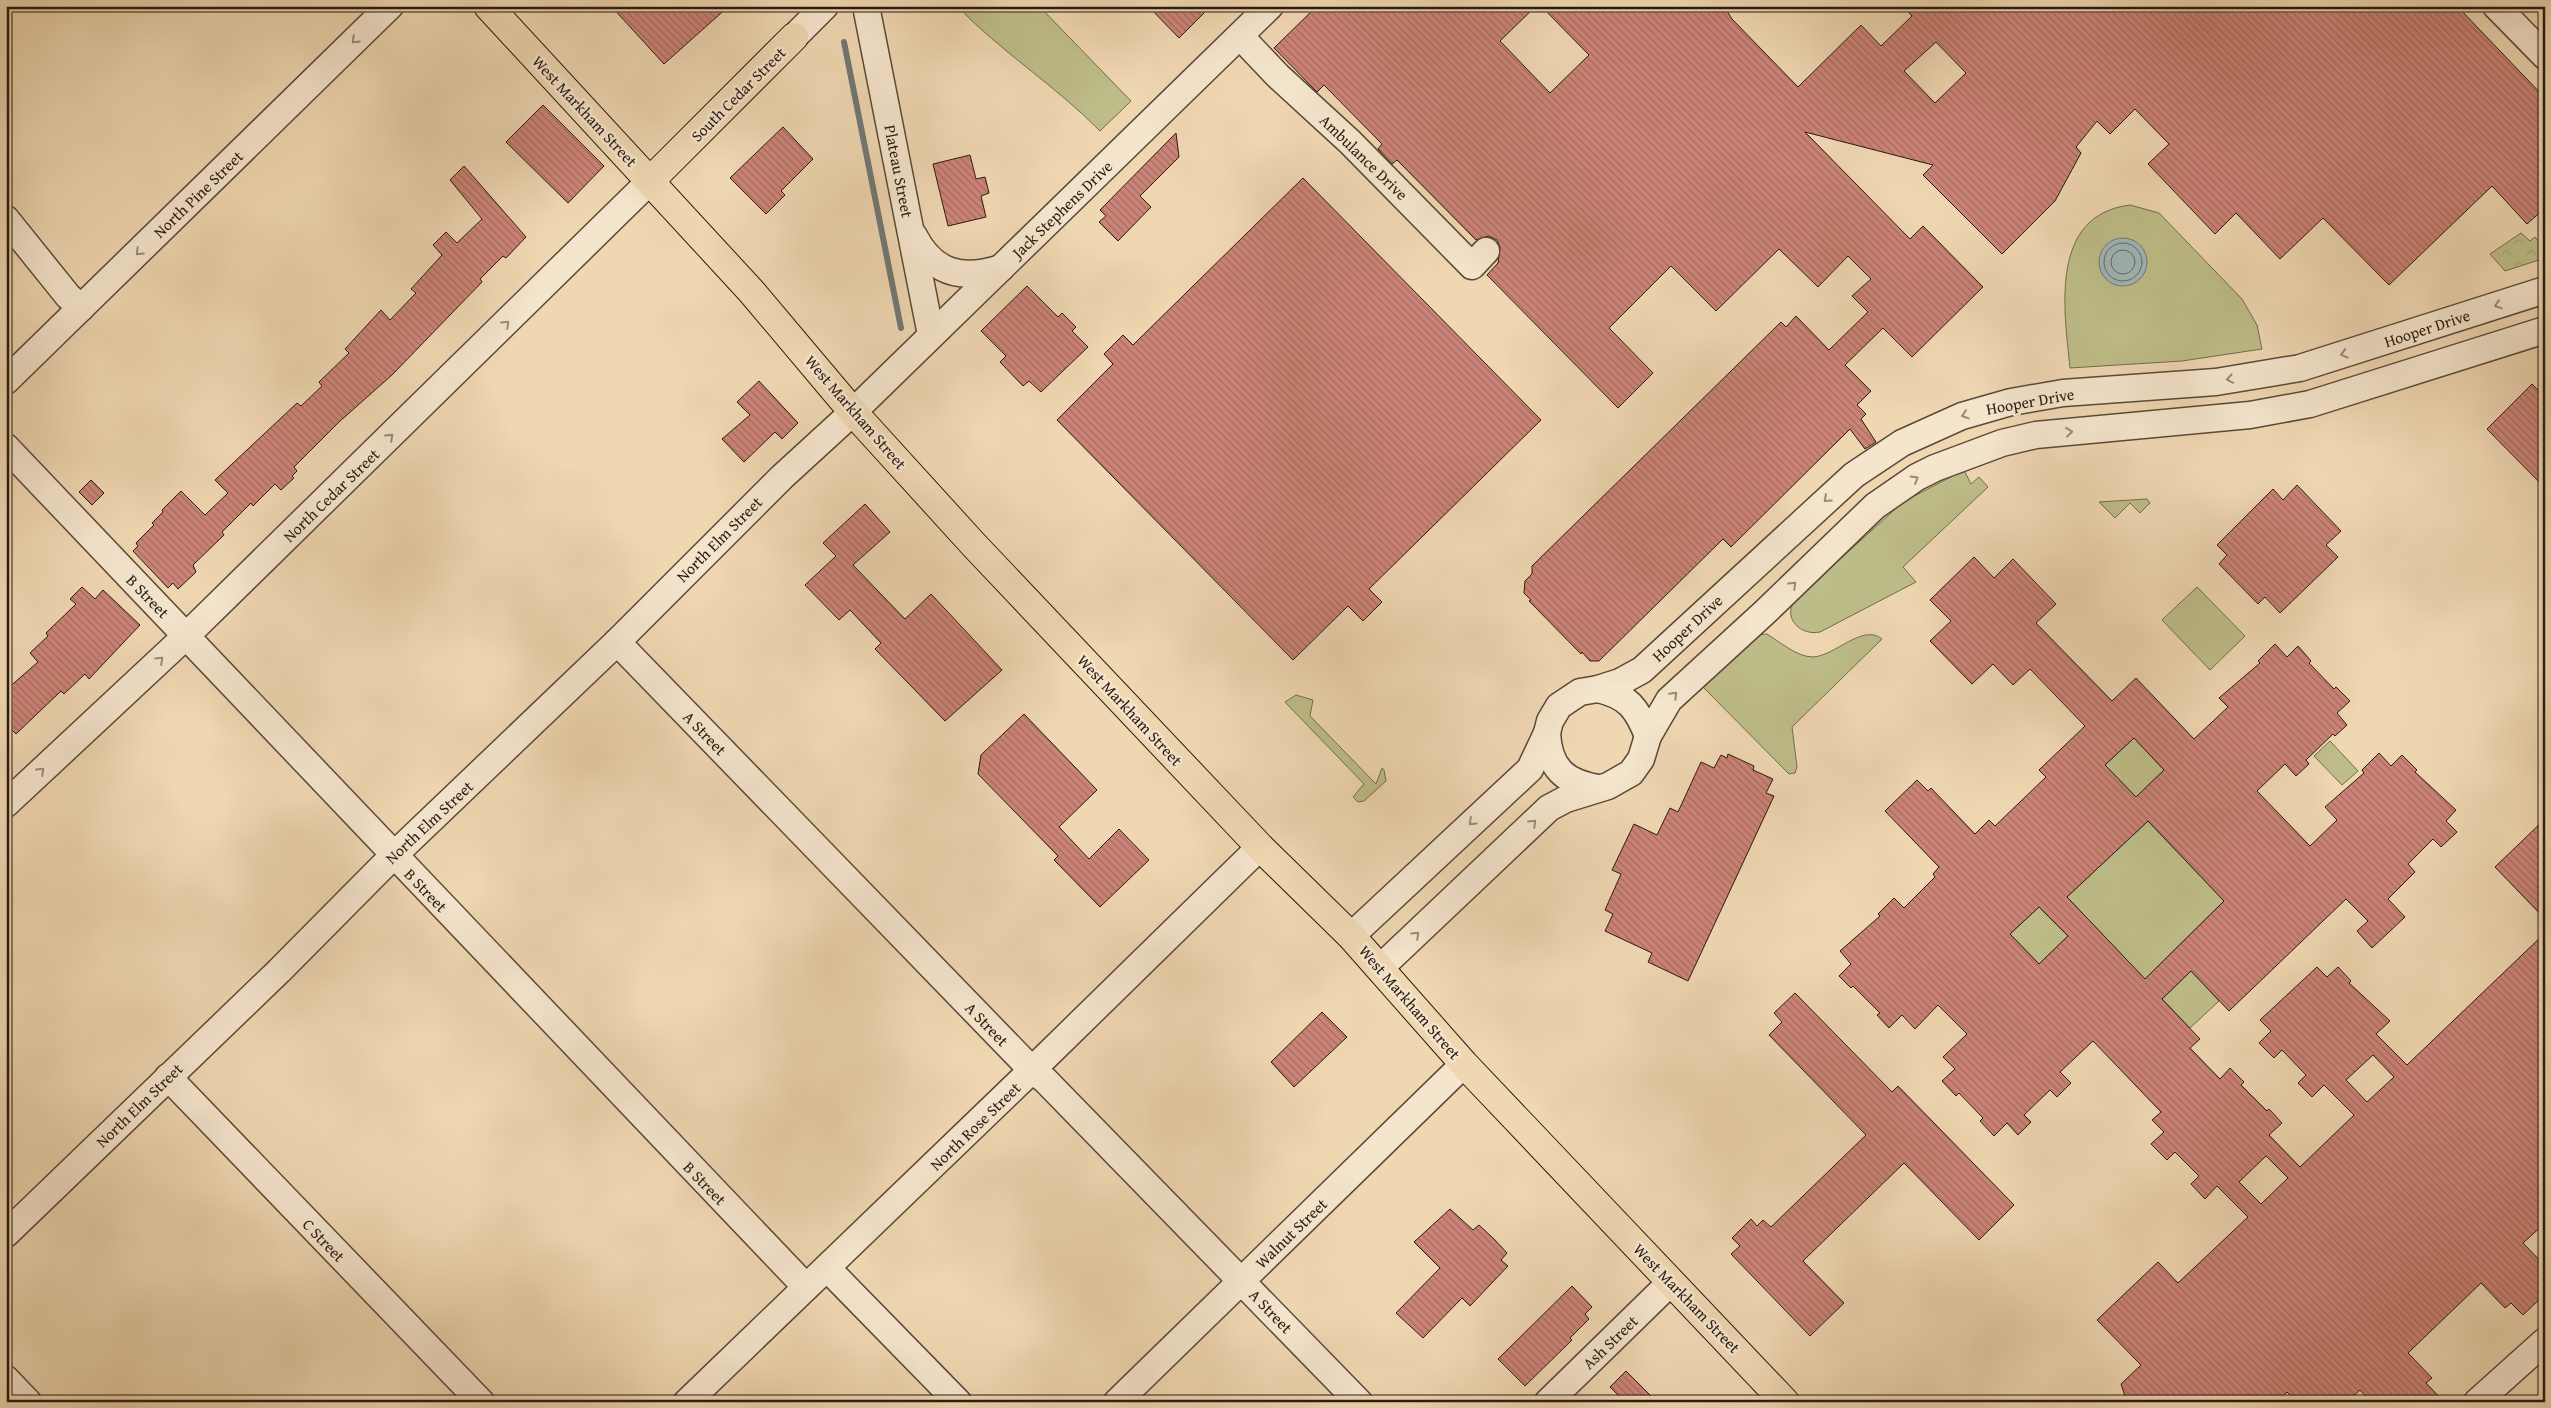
<svg xmlns="http://www.w3.org/2000/svg" width="2551" height="1408" viewBox="0 0 2551 1408" font-family="'Gentium Book Plus',serif">
	<style>
		.green { fill: #bebd89; stroke: #736c4c }
		.park { fill: url(#park-crowns); stroke: #736c4c }
		.water { fill: #a0b6b8; stroke: #707875 }
		.lines { fill: none; stroke-linecap: round; stroke-linejoin: round }
		.shore { stroke: #646864; stroke-width: 1 }
		.stream { stroke: #707875; stroke-width: 6 }
		.building { fill: url(#building-back-hatch); stroke: #281a10; fill-rule: evenodd }
		.minor-casing { stroke: #5a4938; stroke-width: 29 }
		.major-casing { stroke: #281a10; stroke-width: 30 }
		.minor { stroke: #f5e5cd; stroke-width: 26 }
		.major { stroke: #efd7b2; stroke-width: 28 }
		.oneway { stroke: #998a78 }
		.labels { text-anchor: middle; stroke-width: 5; stroke-linejoin: round; paint-order: stroke }
		.street-label { font-size: 16px; fill: #281a10; stroke: #f5e5cd }
	</style>
	<defs>
		<pattern id="park-crowns" width="20" height="18" patternUnits="userSpaceOnUse" patternTransform="scale(1.25)"><rect width="20" height="18" fill="#bebd89"/><path d="M2 6a3 3 0 1 1 6 0M12 15a3 3 0 1 1 6 0" fill="none" stroke="#a3a275"/></pattern>
		<pattern id="building-back-hatch" width="6" height="6" patternUnits="userSpaceOnUse" patternTransform="scale(1.25)"><rect width="6" height="6" fill="#cd8478"/><path d="M-1 5l2 2M0 0l6 6M5-1l2 2" fill="none" stroke="#a66b61"/></pattern>
	</defs>
	<rect width="100%" height="100%" fill="#efd7b2"/>
	<filter id="stains"><feTurbulence type="fractalNoise" baseFrequency=".004" numOctaves="4"/><feColorMatrix values="0 0 0 0 .2 0 0 0 0 .09 0 0 0 0 .02 0 0 0 .5 -.17"/></filter>
	<radialGradient id="worn" r=".72"><stop offset=".6" stop-color="#630" stop-opacity="0"/><stop offset="1" stop-color="#630" stop-opacity=".3"/></radialGradient>
	<g class="green">
		<path d="M 957,6 L 1039,6 L 1131,101 L 1100,131 C 1055,85 1001,52 957,6 Z"/>
		<path d="M 2130,205 L 2159,213 L 2242,299 L 2257,325 L 2262,349 L 2182,361 L 2070,368 C 2064,310 2049,215 2130,205 Z"/>
		<path d="M 1964,470 L 1971,484 L 1979,477 L 1988,487 L 1903,567 L 1916,582 L 1820,632 C 1801,636 1783,619 1794,601 L 1903,502 Z"/>
		<path d="M 2147,499 L 2150,503 L 2140,513 L 2130,503 L 2115,518 L 2099,502 Z"/>
		<path d="M 2197,587 L 2245,636 L 2210,670 L 2162,620 Z"/>
		<path d="M 1767,634 C 1780,642 1797,657 1813,657 C 1835,656 1863,623 1882,639 L 1792,727 L 1797,767 L 1795,773 L 1789,774 L 1700,684 L 1757,635 Z"/>
		<path d="M 1296,695 L 1313,700 L 1310,716 L 1376,784 L 1382,768 L 1384,770 L 1386,781 L 1364,801 L 1358,802 L 1353,797 L 1364,784 L 1285,702 Z"/>
		<path d="M 2134,738 L 2164,770 L 2136,797 L 2105,765 Z"/>
		<path d="M 2330,741 L 2358,771 L 2342,785 L 2314,756 Z"/>
		<path d="M 2148,821 L 2224,901 L 2145,979 L 2067,897 Z"/>
		<path d="M 2039,907 L 2068,936 L 2039,964 L 2010,934 Z"/>
		<path d="M 2191,971 L 2219,1001 L 2190,1028 L 2162,999 Z"/>
	</g>
	<path class="park" d="M 2521,233 L 2530,241 L 2535,237 L 2545,249 L 2545,258 L 2505,271 L 2490,254 Z"/>
	<circle class="water" cx="2123" cy="262" r="24"/>
	<g class="lines">
		<g class="shore">
			<circle cx="2123" cy="262" r="19"/>
			<circle cx="2123" cy="262" r="12"/>
		</g>
		<path class="stream" d="M 844,42 L 901,328"/>
	</g>
	<g class="building">
		<path d="M 611,6 L 729,6 L 664,64 Z"/>
		<path d="M 1148,6 L 1211,6 L 1179,38 Z"/>
		<path d="M 1317,6 L 1536,6 L 1500,41 L 1550,93 L 1589,55 L 1541,6 L 1724,6 L 1732,19 L 1798,87 L 1861,25 L 1881,46 L 1912,16 L 1902,6 L 2457,6 L 2545,98 L 2545,208 L 2527,224 L 2492,186 L 2389,285 L 2323,218 L 2280,259 L 2236,213 L 2215,234 L 2148,164 L 2169,144 L 2135,109 L 2110,134 L 2097,121 L 2076,147 L 2081,153 L 2055,201 L 2002,254 L 1923,175 L 1933,165 L 1805,132 L 1910,239 L 1923,226 L 1983,287 L 1912,357 L 1883,328 L 1845,365 L 1871,391 L 1857,405 L 1866,414 L 1861,419 L 1876,442 L 1865,449 L 1850,429 L 1731,547 L 1723,539 L 1599,661 L 1590,661 L 1582,652 L 1581,654 L 1529,601 L 1531,600 L 1524,593 L 1525,581 L 1532,574 L 1532,566 L 1781,322 L 1786,327 L 1796,316 L 1829,350 L 1868,312 L 1852,296 L 1871,279 L 1848,256 L 1818,287 L 1779,249 L 1716,311 L 1671,266 L 1609,328 L 1653,373 L 1618,408 L 1487,275 L 1498,263 L 1500,247 L 1497,240 L 1489,236 L 1476,240 L 1397,160 L 1392,164 L 1378,149 L 1382,144 L 1324,85 L 1317,92 L 1274,48 ZM 1936,42 L 1966,73 L 1935,103 L 1904,71 Z"/>
		<path d="M 543,105 L 604,166 L 568,203 L 506,142 Z"/>
		<path d="M 783,127 L 813,159 L 781,191 L 785,195 L 766,214 L 730,178 Z"/>
		<path d="M 1176,133 L 1179,157 L 1140,196 L 1151,207 L 1118,241 L 1099,222 L 1106,216 L 1100,210 Z"/>
		<path d="M 970,155 L 976,179 L 985,177 L 989,193 L 981,196 L 986,217 L 948,226 L 933,164 Z"/>
		<path d="M 464,166 L 526,237 L 506,258 L 503,256 L 480,279 L 482,282 L 392,375 L 339,422 L 294,467 L 297,471 L 292,476 L 294,478 L 281,490 L 275,484 L 253,506 L 251,503 L 222,532 L 224,535 L 193,565 L 196,572 L 178,589 L 173,583 L 168,588 L 133,551 L 138,546 L 136,543 L 154,525 L 152,523 L 163,512 L 162,510 L 181,491 L 205,515 L 228,493 L 215,480 L 297,403 L 301,406 L 322,386 L 319,382 L 349,353 L 345,349 L 381,310 L 390,320 L 416,293 L 411,289 L 442,255 L 433,245 L 446,232 L 457,243 L 482,219 L 450,180 Z"/>
		<path d="M 1303,178 L 1541,420 L 1369,589 L 1382,602 L 1363,621 L 1348,606 L 1293,660 L 1057,420 L 1113,364 L 1104,354 L 1123,335 L 1133,345 Z"/>
		<path d="M 1027,286 L 1058,317 L 1062,313 L 1076,327 L 1072,331 L 1088,347 L 1041,392 L 1029,381 L 1023,386 L 1000,362 L 1006,356 L 981,331 Z"/>
		<path d="M 759,381 L 798,423 L 782,439 L 775,432 L 744,462 L 722,439 L 750,415 L 737,402 Z"/>
		<path d="M 2532,384 L 2545,397 L 2545,488 L 2487,429 Z"/>
		<path d="M 91,480 L 104,493 L 92,505 L 79,492 Z"/>
		<path d="M 2297,485 L 2341,531 L 2326,545 L 2338,557 L 2280,613 L 2265,597 L 2258,604 L 2219,564 L 2227,555 L 2217,545 L 2273,489 L 2283,500 Z"/>
		<path d="M 865,504 L 890,532 L 853,565 L 905,619 L 931,594 L 1002,670 L 945,721 L 875,649 L 881,643 L 850,610 L 839,620 L 805,585 L 836,556 L 823,543 Z"/>
		<path d="M 1974,557 L 1994,578 L 2013,559 L 2056,604 L 2036,623 L 2112,701 L 2136,678 L 2194,739 L 2228,707 L 2219,698 L 2260,663 L 2258,661 L 2275,644 L 2287,657 L 2298,646 L 2311,661 L 2309,663 L 2334,689 L 2336,687 L 2350,701 L 2337,713 L 2347,725 L 2335,736 L 2333,734 L 2306,760 L 2309,764 L 2296,776 L 2285,764 L 2257,791 L 2310,846 L 2337,820 L 2325,807 L 2364,773 L 2362,770 L 2379,753 L 2391,766 L 2402,755 L 2417,770 L 2415,772 L 2456,810 L 2446,821 L 2457,832 L 2441,847 L 2433,839 L 2408,864 L 2415,872 L 2388,899 L 2405,917 L 2372,948 L 2357,931 L 2368,921 L 2346,899 L 2229,1011 L 2191,971 L 2162,999 L 2200,1039 L 2190,1048 L 2220,1079 L 2230,1068 L 2244,1082 L 2241,1085 L 2267,1111 L 2269,1109 L 2282,1123 L 2269,1135 L 2300,1167 L 2354,1115 L 2324,1085 L 2312,1097 L 2298,1083 L 2306,1075 L 2282,1050 L 2274,1058 L 2259,1043 L 2271,1031 L 2260,1020 L 2317,967 L 2327,977 L 2338,967 L 2351,981 L 2349,983 L 2390,1021 L 2376,1034 L 2407,1065 L 2545,933 L 2545,1223 L 2523,1243 L 2545,1266 L 2545,1294 L 2523,1315 L 2511,1303 L 2505,1308 L 2481,1283 L 2408,1353 L 2432,1378 L 2426,1383 L 2444,1402 L 2371,1402 L 2360,1390 L 2347,1402 L 2297,1402 L 2287,1392 L 2277,1402 L 2127,1402 L 2121,1384 L 2141,1365 L 2097,1320 L 2158,1262 L 2178,1283 L 2248,1217 L 2217,1186 L 2205,1199 L 2191,1184 L 2199,1176 L 2175,1152 L 2167,1160 L 2151,1144 L 2164,1132 L 2152,1120 L 2161,1112 L 2093,1041 L 2060,1072 L 2071,1083 L 2057,1097 L 2050,1090 L 2024,1115 L 2031,1122 L 2018,1135 L 2007,1123 L 1994,1136 L 1980,1121 L 1983,1118 L 1959,1093 L 1956,1096 L 1942,1081 L 1955,1069 L 1943,1057 L 1967,1034 L 1938,1005 L 1915,1029 L 1902,1015 L 1889,1028 L 1877,1015 L 1880,1013 L 1853,986 L 1851,988 L 1839,976 L 1851,964 L 1840,951 L 1880,916 L 1878,914 L 1894,898 L 1904,908 L 1935,877 L 1933,874 L 1939,867 L 1885,811 L 1917,780 L 1928,791 L 1931,788 L 1975,834 L 1989,820 L 1995,826 L 2046,777 L 2039,770 L 2085,726 L 2030,669 L 2013,685 L 1993,664 L 1972,684 L 1930,641 L 1951,621 L 1930,600 ZM 2134,738 L 2164,770 L 2136,797 L 2105,765 ZM 2148,821 L 2224,901 L 2145,979 L 2067,897 ZM 2039,907 L 2068,936 L 2039,964 L 2010,934 ZM 2373,1055 L 2394,1077 L 2367,1102 L 2346,1080 ZM 2266,1156 L 2288,1178 L 2261,1204 L 2239,1182 Z"/>
		<path d="M 82,587 L 95,599 L 103,590 L 140,625 L 89,679 L 85,674 L 64,694 L 61,691 L 16,734 L 6,724 L 6,690 L 38,662 L 30,653 L 48,636 L 46,633 L 76,604 L 70,599 Z"/>
		<path d="M 1024,714 L 1097,790 L 1059,827 L 1089,859 L 1119,829 L 1149,860 L 1100,907 L 1054,860 L 1058,856 L 978,774 L 981,755 Z"/>
		<path d="M 1728,754 L 1754,766 L 1753,770 L 1773,779 L 1766,793 L 1774,796 L 1688,981 L 1648,962 L 1652,953 L 1605,931 L 1613,914 L 1605,910 L 1621,874 L 1612,870 L 1634,824 L 1657,835 L 1670,808 L 1678,812 L 1701,762 L 1714,768 L 1721,755 L 1727,758 Z"/>
		<path d="M 2545,819 L 2545,919 L 2495,867 Z"/>
		<path d="M 1795,993 L 1892,1092 L 1898,1086 L 2014,1205 L 1979,1240 L 1904,1163 L 1803,1261 L 1844,1303 L 1810,1336 L 1731,1254 L 1740,1246 L 1732,1238 L 1751,1219 L 1757,1226 L 1763,1220 L 1771,1227 L 1866,1135 L 1769,1035 L 1782,1022 L 1774,1013 Z"/>
		<path d="M 1322,1012 L 1347,1037 L 1294,1087 L 1271,1062 Z"/>
		<path d="M 1450,1209 L 1473,1230 L 1479,1225 L 1494,1239 L 1507,1253 L 1501,1260 L 1508,1266 L 1470,1306 L 1462,1298 L 1423,1338 L 1396,1313 L 1440,1268 L 1414,1242 Z"/>
		<path d="M 1572,1286 L 1592,1307 L 1585,1314 L 1589,1319 L 1570,1338 L 1572,1340 L 1525,1386 L 1498,1359 Z"/>
		<path d="M 1626,1371 L 1657,1402 L 1625,1402 L 1610,1387 Z"/>
	</g>
	<g class="lines">
		<g class="minor-casing">
			<g id="minor">
				<path d="M 866,6 L 931,335"/>
				<path d="M 2496,6 L 2545,56"/>
				<path d="M 1240,36 L 1278,76 L 1350,142 L 1472,266 L 1486,251"/>
				<path d="M 794,37 L 825,6"/>
				<path d="M 6,219 L 68,296 L 81,308"/>
				<path d="M 914,236 C 933,273 962,281 1001,268"/>
				<path d="M 6,381 L 390,6"/>
				<path d="M 6,447 L 806,1287"/>
				<path d="M 617,642 L 1032,1070 L 1045,1080 L 1359,1402"/>
				<path d="M 1598,689 C 1628,696 1637,708 1648,736"/>
				<path d="M 1547,733 C 1549,768 1564,782 1598,788"/>
				<path d="M 6,804 L 186,636 L 650,181"/>
				<path d="M 1351,936 L 1530,769 L 1547,733 L 1550,721 L 1559,706 L 1580,692 L 1598,689 L 1620,682 L 1642,670 L 1854,475 L 1902,443 L 1962,416 L 2011,402 L 2063,393 L 2216,382 L 2300,368 L 2545,290"/>
				<path d="M 1380,968 L 1549,808 L 1566,799 L 1608,786 L 1631,773 L 1641,759 L 1648,736 L 1669,700 L 1764,613 L 1875,506 L 1917,477 L 1935,468 L 2002,443 L 2036,435 L 2250,415 L 2310,404 L 2545,330"/>
				<path d="M 168,1077 L 481,1402"/>
				<path d="M 6,1234 L 279,971 L 393,856 L 617,642 L 782,477 L 853,412 L 1270,6"/>
				<path d="M 827,1268 L 958,1402"/>
				<path d="M 6,1379 L 28,1402"/>
				<path d="M 687,1402 L 1032,1070 L 1260,847"/>
				<path d="M 1117,1402 L 1464,1064"/>
				<path d="M 1548,1402 L 1671,1282"/>
				<path d="M 2477,1402 L 2545,1341"/>
			</g>
		</g>
		<g class="major-casing">
			<g id="major">
				<path d="M 488,6 L 751,291 L 853,412 L 974,545 L 1260,847 L 1351,936 L 1464,1064 L 1785,1402"/>
				<path d="M 650,181 L 794,37"/>
			</g>
		</g>
		<use href="#minor" class="minor"/>
		<use href="#major" class="major"/>
	</g>
	<defs><path id="oneway-chevron" d="M-2-3.5L2.5 0L-2 3.5" fill="none" stroke-width="1.6" stroke-linecap="round" stroke-linejoin="round" transform="scale(1.25)"/></defs>
	<g class="oneway">
		<use href="#oneway-chevron" transform="translate(355 40) rotate(136)"/>
		<use href="#oneway-chevron" transform="translate(139 252) rotate(136)"/>
		<use href="#oneway-chevron" transform="translate(2498 305) rotate(162)"/>
		<use href="#oneway-chevron" transform="translate(506 324) rotate(-44)"/>
		<use href="#oneway-chevron" transform="translate(2344 354) rotate(163)"/>
		<use href="#oneway-chevron" transform="translate(2230 379) rotate(170)"/>
		<use href="#oneway-chevron" transform="translate(1965 415) rotate(162)"/>
		<use href="#oneway-chevron" transform="translate(2069 432) rotate(-6)"/>
		<use href="#oneway-chevron" transform="translate(390 437) rotate(-44)"/>
		<use href="#oneway-chevron" transform="translate(1915 479) rotate(-31)"/>
		<use href="#oneway-chevron" transform="translate(1827 499) rotate(138)"/>
		<use href="#oneway-chevron" transform="translate(1793 585) rotate(-44)"/>
		<use href="#oneway-chevron" transform="translate(160 660) rotate(-43)"/>
		<use href="#oneway-chevron" transform="translate(1674 695) rotate(-45)"/>
		<use href="#oneway-chevron" transform="translate(41 771) rotate(-44)"/>
		<use href="#oneway-chevron" transform="translate(1472 822) rotate(137)"/>
		<use href="#oneway-chevron" transform="translate(1533 823) rotate(-44)"/>
		<use href="#oneway-chevron" transform="translate(1416 935) rotate(-44)"/>
	</g>
	<g class="labels">
		<g class="street-label">
			<text transform="translate(738 94) rotate(-45)" y="6">South Cedar Street</text>
			<text transform="translate(585 111) rotate(47)" y="6">West Markham Street</text>
			<text transform="translate(1364 157) rotate(44)" y="6">Ambulance Drive</text>
			<text transform="translate(899 171) rotate(79)" y="6">Plateau Street</text>
			<text transform="translate(198 194) rotate(-44)" y="6">North Pine Street</text>
			<text transform="translate(1062 209) rotate(-44)" y="6">Jack Stephens Drive</text>
			<text transform="translate(2427 328) rotate(-18)" y="6">Hooper Drive</text>
			<text transform="translate(2030 401) rotate(-10)" y="6">Hooper Drive</text>
			<text transform="translate(856 412) rotate(49)" y="6">West Markham Street</text>
			<text transform="translate(331 495) rotate(-44)" y="6">North Cedar Street</text>
			<text transform="translate(719 539) rotate(-45)" y="6">North Elm Street</text>
			<text transform="translate(148 596) rotate(46)" y="6">B Street</text>
			<text transform="translate(1687 628) rotate(-43)" y="6">Hooper Drive</text>
			<text transform="translate(1130 710) rotate(47)" y="6">West Markham Street</text>
			<text transform="translate(705 733) rotate(46)" y="6">A Street</text>
			<text transform="translate(429 822) rotate(-43)" y="6">North Elm Street</text>
			<text transform="translate(426 890) rotate(46)" y="6">B Street</text>
			<text transform="translate(1410 1002) rotate(49)" y="6">West Markham Street</text>
			<text transform="translate(987 1024) rotate(46)" y="6">A Street</text>
			<text transform="translate(139 1105) rotate(-44)" y="6">North Elm Street</text>
			<text transform="translate(975 1126) rotate(-44)" y="6">North Rose Street</text>
			<text transform="translate(705 1183) rotate(46)" y="6">B Street</text>
			<text transform="translate(1291 1233) rotate(-44)" y="6">Walnut Street</text>
			<text transform="translate(324 1240) rotate(46)" y="6">C Street</text>
			<text transform="translate(1687 1298) rotate(46)" y="6">West Markham Street</text>
			<text transform="translate(1271 1311) rotate(46)" y="6">A Street</text>
			<text transform="translate(1610 1342) rotate(-44)" y="6">Ash Street</text>
		</g>
	</g>
	<rect width="2551" height="1408" fill="none" stroke="#efd7b2" stroke-width="25"/>
	<rect x="8" y="8" width="2536" height="1393" fill="none" stroke="#281a10" stroke-width="2.5"/>
	<rect x="12" y="12" width="2526" height="1383" fill="none" stroke="#281a10"/>
	<rect width="100%" height="100%" filter="url(#stains)"/>
	<rect width="100%" height="100%" fill="url(#worn)"/>
</svg>
